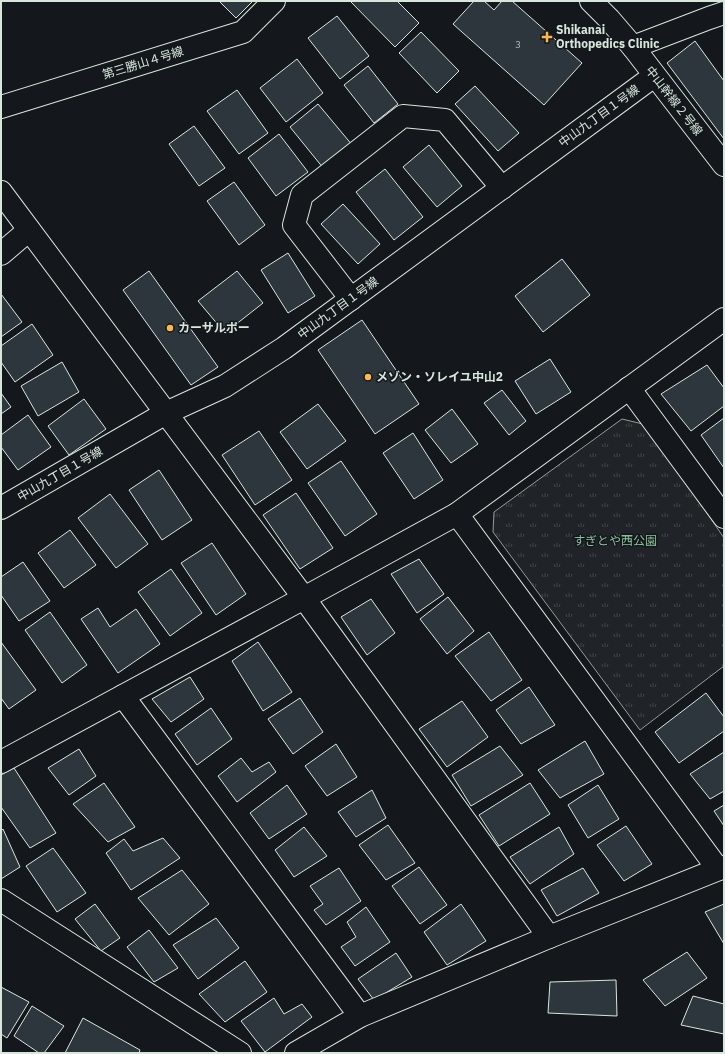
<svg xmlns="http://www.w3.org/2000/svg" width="725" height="1054" viewBox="0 0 725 1054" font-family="'IBM Plex Sans','Noto Sans JP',sans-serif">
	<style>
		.park { fill: url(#park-tufts); stroke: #939e99 }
		.building { fill: #2c363c; stroke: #d8e6dc }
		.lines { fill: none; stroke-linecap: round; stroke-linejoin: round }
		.street-casing { stroke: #d8e6dc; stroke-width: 24 }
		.secondary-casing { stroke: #d8e6dc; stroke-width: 24 }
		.street { stroke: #14181c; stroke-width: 22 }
		.secondary { stroke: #14181c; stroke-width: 22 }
		.poi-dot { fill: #ffb74d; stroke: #14181c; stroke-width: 1.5 }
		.labels { text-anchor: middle; stroke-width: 3; stroke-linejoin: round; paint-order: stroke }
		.number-label { font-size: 10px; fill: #adbab4 }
		.poi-label { font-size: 12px; font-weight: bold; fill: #d8e6dc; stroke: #14181c; text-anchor: start }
		.street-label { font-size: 12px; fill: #d8e6dc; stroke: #14181c }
		.park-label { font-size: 12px; fill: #8ac095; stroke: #14181c }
	</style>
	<defs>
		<pattern id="park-tufts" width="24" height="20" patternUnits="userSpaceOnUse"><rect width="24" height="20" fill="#202428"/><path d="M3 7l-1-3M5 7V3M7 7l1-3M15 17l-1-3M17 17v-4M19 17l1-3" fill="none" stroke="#404447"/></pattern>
	</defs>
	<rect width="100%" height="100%" fill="#14181c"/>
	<path class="park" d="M 622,419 L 647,425 L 724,538 L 724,666 L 640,730 L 493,532 L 494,512 Z"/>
	<g class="building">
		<path d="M 219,1 L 253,1 L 236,18 Z"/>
		<path d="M 353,1 L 397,1 L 419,23 L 395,47 L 351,2 Z"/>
		<path d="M 474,1 L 484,1 L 494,10 L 502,1 L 512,1 L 582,63 L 544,105 L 453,24 Z"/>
		<path d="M 337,16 L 369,56 L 340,79 L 308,38 Z"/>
		<path d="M 421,32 L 459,71 L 437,93 L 399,53 Z"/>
		<path d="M 695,41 L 724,81 L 724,139 L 667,63 Z"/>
		<path d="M 297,59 L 323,93 L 286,122 L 260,88 Z"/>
		<path d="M 368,66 L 398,104 L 374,123 L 344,85 Z"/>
		<path d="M 475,86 L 519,133 L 498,151 L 455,104 Z"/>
		<path d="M 237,90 L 268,133 L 239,154 L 207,111 Z"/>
		<path d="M 318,104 L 353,146 L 324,169 L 290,127 Z"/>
		<path d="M 194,126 L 225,168 L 199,186 L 169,144 Z"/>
		<path d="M 279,134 L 308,172 L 276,196 L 248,158 Z"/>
		<path d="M 429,145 L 462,186 L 437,207 L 403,167 Z"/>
		<path d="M 385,169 L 423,217 L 394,240 L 356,192 Z"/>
		<path d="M 234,182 L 265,225 L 239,245 L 207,201 Z"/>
		<path d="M 343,204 L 380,244 L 358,264 L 321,224 Z"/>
		<path d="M 288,253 L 315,296 L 288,313 L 261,270 Z"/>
		<path d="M 562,259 L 590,295 L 543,332 L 515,296 Z"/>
		<path d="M 149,271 L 218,367 L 191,385 L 123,290 Z"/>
		<path d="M 237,271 L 263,303 L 225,333 L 198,301 Z"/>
		<path d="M 1,294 L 22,322 L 1,337 Z"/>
		<path d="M 362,320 L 419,404 L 375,434 L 318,350 Z"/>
		<path d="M 32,324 L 53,355 L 15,382 L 1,362 L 1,346 Z"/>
		<path d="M 550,359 L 571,392 L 536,414 L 515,381 Z"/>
		<path d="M 62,362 L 79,392 L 38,416 L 21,386 Z"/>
		<path d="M 707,365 L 724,388 L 724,406 L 691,431 L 661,394 Z"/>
		<path d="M 502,390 L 526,421 L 509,435 L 484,403 Z"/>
		<path d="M 1,393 L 11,407 L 1,414 Z"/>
		<path d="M 84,399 L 106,429 L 69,455 L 48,426 Z"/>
		<path d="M 318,404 L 346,441 L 307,469 L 280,432 Z"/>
		<path d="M 452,409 L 478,444 L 451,463 L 425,430 Z"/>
		<path d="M 28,415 L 51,447 L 18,470 L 1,447 L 1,435 Z"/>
		<path d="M 724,418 L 724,468 L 701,435 Z"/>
		<path d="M 259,431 L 292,480 L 255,505 L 222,455 Z"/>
		<path d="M 413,433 L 443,480 L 414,499 L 383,453 Z"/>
		<path d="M 341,461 L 377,514 L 345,536 L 308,483 Z"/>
		<path d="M 159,470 L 192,520 L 162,540 L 129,490 Z"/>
		<path d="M 296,493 L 333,548 L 300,569 L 263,515 Z"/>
		<path d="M 110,494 L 148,544 L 116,568 L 78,518 Z"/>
		<path d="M 70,530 L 96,565 L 64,588 L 38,553 Z"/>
		<path d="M 212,543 L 246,594 L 216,615 L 181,563 Z"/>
		<path d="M 419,559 L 444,594 L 417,613 L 391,574 Z"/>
		<path d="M 23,562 L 50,601 L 19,621 L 1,595 L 1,577 Z"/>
		<path d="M 171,569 L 202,613 L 170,636 L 138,592 Z"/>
		<path d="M 448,597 L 474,631 L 447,654 L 420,619 Z"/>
		<path d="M 371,599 L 395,633 L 367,655 L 341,617 Z"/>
		<path d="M 98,608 L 110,627 L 136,609 L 160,644 L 118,673 L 81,619 Z"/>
		<path d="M 50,612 L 87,665 L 62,683 L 25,630 Z"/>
		<path d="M 489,632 L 522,680 L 491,701 L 455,656 Z"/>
		<path d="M 1,642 L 36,690 L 9,709 L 1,698 Z"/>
		<path d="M 258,642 L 292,692 L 263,711 L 232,661 Z"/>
		<path d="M 190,677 L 204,699 L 171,722 L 152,699 Z"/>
		<path d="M 529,687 L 555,725 L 521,744 L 496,710 Z"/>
		<path d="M 706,693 L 724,717 L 724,731 L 679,763 L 655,732 Z"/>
		<path d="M 300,698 L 323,732 L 293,754 L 268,719 Z"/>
		<path d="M 462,701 L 488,737 L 447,767 L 419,729 Z"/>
		<path d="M 211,708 L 232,739 L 197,765 L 175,734 Z"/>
		<path d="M 585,741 L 604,774 L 560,798 L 538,770 Z"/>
		<path d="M 336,744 L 357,777 L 327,796 L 305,766 Z"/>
		<path d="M 500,746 L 523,775 L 471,806 L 452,775 Z"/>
		<path d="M 79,749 L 96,776 L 69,795 L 48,768 Z"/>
		<path d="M 724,752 L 724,791 L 710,799 L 690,774 Z"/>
		<path d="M 241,758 L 252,772 L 269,762 L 276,772 L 237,802 L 218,776 Z"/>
		<path d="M 14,768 L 56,833 L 30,848 L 1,807 L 1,775 Z"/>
		<path d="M 104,783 L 135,827 L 108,842 L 73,804 Z"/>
		<path d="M 530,783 L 550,814 L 499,846 L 479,815 Z"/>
		<path d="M 287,785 L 307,814 L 269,839 L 250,813 Z"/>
		<path d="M 598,785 L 619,819 L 588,838 L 568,805 Z"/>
		<path d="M 372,790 L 386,818 L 356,837 L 338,812 Z"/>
		<path d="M 724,805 L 724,826 L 714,811 Z"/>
		<path d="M 388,825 L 415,863 L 386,880 L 359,845 Z"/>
		<path d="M 626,826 L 652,864 L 624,881 L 597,845 Z"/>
		<path d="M 304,827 L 327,856 L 294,877 L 275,850 Z"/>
		<path d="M 559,827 L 574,854 L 530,884 L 510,857 Z"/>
		<path d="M 3,829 L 20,867 L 1,879 L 1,831 Z"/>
		<path d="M 163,838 L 180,858 L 131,890 L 106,853 L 124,839 L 133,851 Z"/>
		<path d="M 53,848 L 86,893 L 57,912 L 26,866 Z"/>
		<path d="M 419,867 L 447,905 L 420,924 L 392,886 Z"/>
		<path d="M 339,868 L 361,901 L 326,925 L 314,910 L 323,904 L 310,886 Z"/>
		<path d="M 583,868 L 599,893 L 557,916 L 541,890 Z"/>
		<path d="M 182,870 L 209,904 L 169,935 L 138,898 Z"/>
		<path d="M 95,904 L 120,938 L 101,951 L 75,919 Z"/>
		<path d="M 461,904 L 486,941 L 447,965 L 424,932 Z"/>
		<path d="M 724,904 L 724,944 L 705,912 Z"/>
		<path d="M 366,907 L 390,942 L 355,966 L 341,947 L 356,937 L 347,922 Z"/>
		<path d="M 216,918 L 239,948 L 198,979 L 173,945 Z"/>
		<path d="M 149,930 L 178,968 L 154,982 L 127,947 Z"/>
		<path d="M 687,952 L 707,978 L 665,1006 L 643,980 Z"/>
		<path d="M 396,953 L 412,977 L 374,1000 L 358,979 Z"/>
		<path d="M 245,961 L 267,992 L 225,1022 L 199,994 Z"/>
		<path d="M 616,980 L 617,1016 L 548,1013 L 550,982 Z"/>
		<path d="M 1,987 L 29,1002 L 7,1038 L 1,1034 Z"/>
		<path d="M 693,996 L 724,1004 L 724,1034 L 681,1025 Z"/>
		<path d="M 274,998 L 284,1014 L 302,1004 L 312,1017 L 265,1052 L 241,1021 Z"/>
		<path d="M 32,1006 L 64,1026 L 44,1053 L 39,1053 L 14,1036 Z"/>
		<path d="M 83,1018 L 140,1050 L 139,1053 L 65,1053 Z"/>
	</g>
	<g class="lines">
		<g class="street-casing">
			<g id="street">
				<path d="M 633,47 L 709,18 L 724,13"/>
				<path d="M 1,192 L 304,598 L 549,937"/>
				<path d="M 1,254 L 29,230"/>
				<path d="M 351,299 L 294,225 L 302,195 L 403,116 L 445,120 L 502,188"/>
				<path d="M 629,388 L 724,517"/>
				<path d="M 1,508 L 166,413 L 225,386 L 284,348 L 654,76"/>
				<path d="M 457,514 L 718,869"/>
				<path d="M 123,696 L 360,1016"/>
				<path d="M 1,762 L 304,598 L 457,514 L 724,319"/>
				<path d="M 1,900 L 240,1053"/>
				<path d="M 296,1053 L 360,1016 L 549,937 L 724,867"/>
			</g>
		</g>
		<g class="secondary-casing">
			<g id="secondary">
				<path d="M 591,1 L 609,19 L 633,47 L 724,165"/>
				<path d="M 1,107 L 243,32 L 274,1"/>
			</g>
		</g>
		<use href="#street" class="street"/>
		<use href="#secondary" class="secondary"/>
	</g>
	<g class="poi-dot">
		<path d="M545 31h4v4h4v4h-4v4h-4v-4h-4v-4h4z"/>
		<circle cx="170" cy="328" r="4"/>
		<circle cx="368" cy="377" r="4"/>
	</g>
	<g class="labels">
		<g class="number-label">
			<text x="518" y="48">3</text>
		</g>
		<g class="poi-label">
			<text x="556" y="34">Shikanai<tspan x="556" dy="14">Orthopedics Clinic</tspan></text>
			<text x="178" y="332">カーサルポー</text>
			<text x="376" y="381">メゾン・ソレイユ中山2</text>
		</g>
		<g class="street-label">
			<text transform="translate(143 63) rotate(-17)" y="4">第三勝山４号線</text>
			<text transform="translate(674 101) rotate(52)" y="4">中山幹線２号線</text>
			<text transform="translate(599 116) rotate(-36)" y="4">中山九丁目１号線</text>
			<text transform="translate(338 308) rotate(-36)" y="4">中山九丁目１号線</text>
			<text transform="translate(60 474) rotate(-30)" y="4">中山九丁目１号線</text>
		</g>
		<g class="park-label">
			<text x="615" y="545">すぎとや西公園</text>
		</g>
	</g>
	<rect width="725" height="1054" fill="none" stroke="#d8e6dc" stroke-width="4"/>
</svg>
